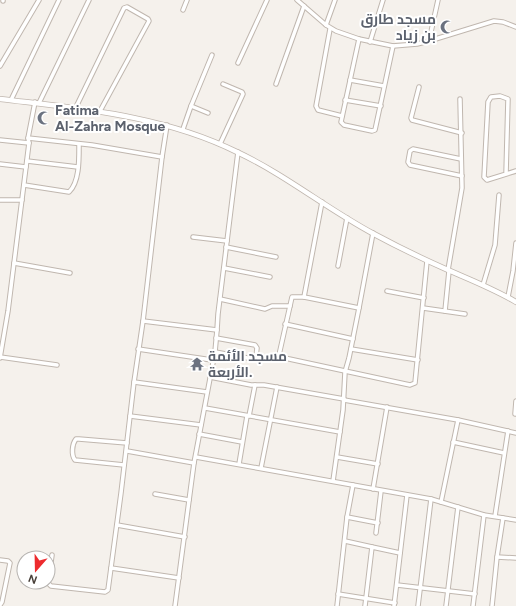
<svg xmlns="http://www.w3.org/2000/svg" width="516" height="606" viewBox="0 0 516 606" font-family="Figtree,Cairo,sans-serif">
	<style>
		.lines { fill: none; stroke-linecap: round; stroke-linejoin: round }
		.minor-casing { stroke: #c0b7af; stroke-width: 5.5 }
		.tertiary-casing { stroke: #c0b7af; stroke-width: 6 }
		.minor { stroke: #fff; stroke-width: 3.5 }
		.tertiary { stroke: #fff; stroke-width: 4.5 }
		.labels { text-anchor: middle; stroke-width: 4; stroke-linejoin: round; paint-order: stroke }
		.worship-label { font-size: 14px; font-weight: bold; fill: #5b616d; stroke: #fff; text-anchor: start }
	</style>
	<rect width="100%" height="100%" fill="#f5f1ec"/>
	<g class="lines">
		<g class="minor-casing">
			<g id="minor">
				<path d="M 297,0 L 326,25 L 336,31 L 359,39 L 393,46 L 417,44 L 429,41 L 494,21 L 503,22 L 516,27"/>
				<path d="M 3,1 L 3,0"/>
				<path d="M 183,10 L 187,0"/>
				<path d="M 326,25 L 335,0"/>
				<path d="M 330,29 L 316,106 L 318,110 L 342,116"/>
				<path d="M 359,39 L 341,122 L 344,125 L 372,131 L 375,130 L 393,46"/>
				<path d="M 429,41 L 438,0"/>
				<path d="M 370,42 L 383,0"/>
				<path d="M 238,63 L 267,0"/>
				<path d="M 0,66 L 39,0"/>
				<path d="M 350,80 L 384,86"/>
				<path d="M 276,84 L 304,6"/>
				<path d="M 419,87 L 411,118 L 412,120 L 462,133"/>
				<path d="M 11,100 L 59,0"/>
				<path d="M 345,100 L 381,106"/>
				<path d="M 39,103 L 89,0"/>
				<path d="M 191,106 L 208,113"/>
				<path d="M 76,107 L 124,8 L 127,7 L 148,19 L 149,21 L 100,111"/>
				<path d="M 183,129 L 191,106 L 212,55"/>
				<path d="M 28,138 L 92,145 L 162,157"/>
				<path d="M 0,140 L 29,143"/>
				<path d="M 220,144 L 243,94 L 242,92 L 223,84"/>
				<path d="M 461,159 L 413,149 L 410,151 L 408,162 L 410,165 L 462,176"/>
				<path d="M 27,161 L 78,167"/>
				<path d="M 0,164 L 26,167"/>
				<path d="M 506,174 L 508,99 L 500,96 L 491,97 L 488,102 L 484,177 L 487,180 L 516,171"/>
				<path d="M 24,185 L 69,192 C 80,182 79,157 79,144"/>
				<path d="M 0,200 L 22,200"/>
				<path d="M 193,237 L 227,241"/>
				<path d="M 226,247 L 276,257"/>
				<path d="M 14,263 L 70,273"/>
				<path d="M 338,266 L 347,218"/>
				<path d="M 224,268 L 270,277"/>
				<path d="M 448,270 L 462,188 L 460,99"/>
				<path d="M 483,285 L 495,245 L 499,195"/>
				<path d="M 387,291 L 424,298"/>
				<path d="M 304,297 L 322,202"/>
				<path d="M 508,297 L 513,271 L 516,243"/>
				<path d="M 220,299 L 265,309 L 272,306 L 290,306"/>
				<path d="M 359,308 L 304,297 L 292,297 L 279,355 L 280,357 L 410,385 L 415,383 L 427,261"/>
				<path d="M 423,308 L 465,314"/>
				<path d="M 445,311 L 449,271"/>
				<path d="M 143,321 L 217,330"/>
				<path d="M 285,324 L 353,339"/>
				<path d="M 138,349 L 212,360"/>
				<path d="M 351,349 L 418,360"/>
				<path d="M 215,352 L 253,359 L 256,357 L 257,348 L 255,345 L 216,338"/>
				<path d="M 0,357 L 57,365"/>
				<path d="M 0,358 L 8,311 L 29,143 L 28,138 L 35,102"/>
				<path d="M 210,377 L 251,385 L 264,385 L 344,399"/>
				<path d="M 134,382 L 207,392"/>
				<path d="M 344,400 L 458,420 L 516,433"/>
				<path d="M 205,408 L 340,432"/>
				<path d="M 515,414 L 516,401"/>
				<path d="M 130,416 L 201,425"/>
				<path d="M 249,416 L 255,385"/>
				<path d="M 199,434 L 242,442"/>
				<path d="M 453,442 L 504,453"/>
				<path d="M 127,451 L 194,463"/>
				<path d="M 196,457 L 431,499 L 484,515 L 516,520"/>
				<path d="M 337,457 L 378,464"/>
				<path d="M 239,464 L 247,416"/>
				<path d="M 124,465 L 75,460 C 71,455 72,444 76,439 L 79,439 L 127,443"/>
				<path d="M 261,468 L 277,387"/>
				<path d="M 333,481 L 343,410 L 345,372 L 349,358 L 359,308 L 373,233"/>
				<path d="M 373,489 L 387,407"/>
				<path d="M 155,494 L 189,500"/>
				<path d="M 441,502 L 458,420"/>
				<path d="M 495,516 L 508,431"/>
				<path d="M 347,517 L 378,523"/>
				<path d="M 117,525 L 185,537"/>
				<path d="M 376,533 L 381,491"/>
				<path d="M 345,541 L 372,547"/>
				<path d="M 52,555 L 48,583 L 51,586 L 105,592 L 108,590 L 121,493 L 134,382 L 143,321 L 162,157 L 167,125"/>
				<path d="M 497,557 L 516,558"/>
				<path d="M 0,560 L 8,561 L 10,563 L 2,602 L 0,605"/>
				<path d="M 111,568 L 179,578"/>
				<path d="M 397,585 L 475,594"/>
				<path d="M 338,594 L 395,603"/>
				<path d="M 175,606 L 194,463 L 215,352 L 217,330 L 218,314 L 238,152"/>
				<path d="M 337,606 L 347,517 L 353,485"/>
				<path d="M 365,606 L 372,547 L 400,553"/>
				<path d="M 394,606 L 407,495"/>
				<path d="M 418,606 L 431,499"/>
				<path d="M 446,606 L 458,507"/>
				<path d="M 473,606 L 484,515"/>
				<path d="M 492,606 L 497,557 L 503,518"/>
			</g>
		</g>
		<g class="tertiary-casing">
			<path id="tertiary" d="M 0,99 C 82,109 162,115 237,152 C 286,175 327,209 374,234 C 398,247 423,259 448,270 C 471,280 494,289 516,302"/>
		</g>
		<use href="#minor" class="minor"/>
		<use href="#tertiary" class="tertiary"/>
	</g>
	<defs>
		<g id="mosque-bare" transform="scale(1.08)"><path d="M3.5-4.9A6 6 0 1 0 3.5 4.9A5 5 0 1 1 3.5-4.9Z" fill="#6b7280" stroke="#fff" stroke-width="2.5" paint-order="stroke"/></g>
		<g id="temple-bare" transform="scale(1.08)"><path d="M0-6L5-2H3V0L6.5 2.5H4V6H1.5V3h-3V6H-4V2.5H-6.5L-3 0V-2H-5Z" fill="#6b7280" stroke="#fff" stroke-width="2.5" paint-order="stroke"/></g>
	</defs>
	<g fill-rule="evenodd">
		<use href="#mosque-bare" x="447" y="27"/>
		<use href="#mosque-bare" x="44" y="118"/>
		<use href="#temple-bare" x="197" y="364"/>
	</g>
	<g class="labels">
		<g class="worship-label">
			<text x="436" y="24" text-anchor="end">مسجد طارق<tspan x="436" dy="16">بن زياد</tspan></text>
			<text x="55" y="115">Fatima<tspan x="55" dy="16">Al-Zahra Mosque</tspan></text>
			<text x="208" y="361">مسجد الأئمة<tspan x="208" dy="16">الأربعة.</tspan></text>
		</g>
	</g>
	<g transform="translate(36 570) rotate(200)"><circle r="19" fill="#ffffff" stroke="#b6b3b0"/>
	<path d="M0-3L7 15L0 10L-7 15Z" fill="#ed2b2e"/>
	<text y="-6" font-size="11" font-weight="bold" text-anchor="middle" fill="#49413a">N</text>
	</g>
</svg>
